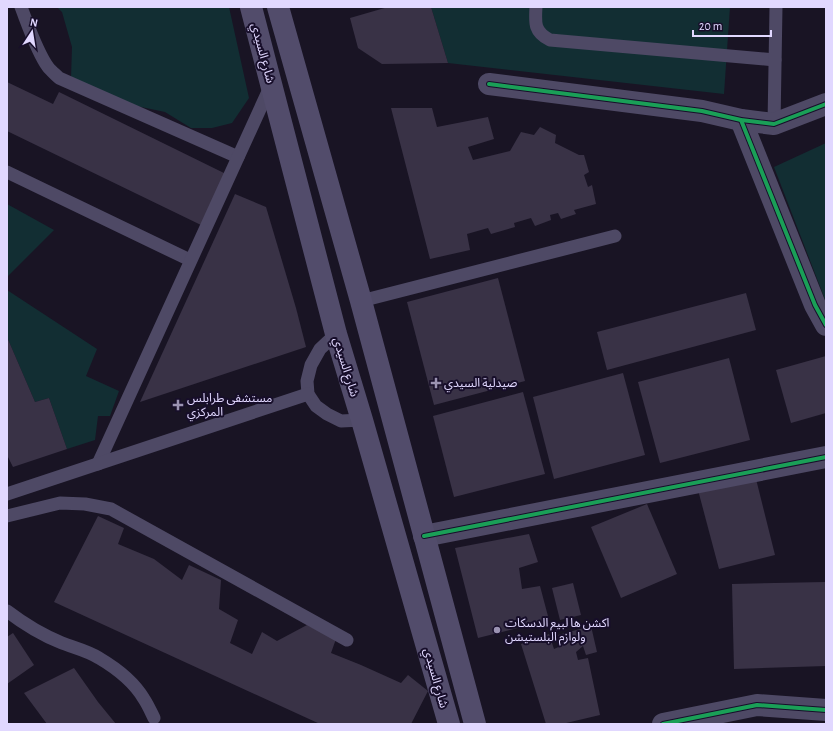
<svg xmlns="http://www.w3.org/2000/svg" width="833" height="731" viewBox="0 0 833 731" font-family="'Alegreya Sans','Noto Sans Arabic',sans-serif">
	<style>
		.green { fill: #122e33 }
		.building { fill: #393246 }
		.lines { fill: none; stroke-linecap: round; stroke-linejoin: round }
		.lane { stroke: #4e4965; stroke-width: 13 }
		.street { stroke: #4e4965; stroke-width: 22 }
		.secondary { stroke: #524c6b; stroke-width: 22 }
		.cycleway-casing { stroke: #170e2a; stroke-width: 6 }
		.cycleway { stroke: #1a9f57; stroke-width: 4 }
		.poi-dot { fill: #9b93b2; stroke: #170e2a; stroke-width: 1.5 }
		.labels { text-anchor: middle; stroke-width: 4; stroke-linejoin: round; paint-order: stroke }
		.street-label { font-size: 12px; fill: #e1d8ff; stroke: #170e2a }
		.poi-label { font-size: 12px; fill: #e1d8ff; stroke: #170e2a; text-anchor: start }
	</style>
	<rect width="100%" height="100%" fill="#191424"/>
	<g class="green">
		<path d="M 57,7 L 229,7 L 249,98 L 232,123 L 212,128 L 191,128 L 165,112 L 127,104 L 71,78 L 72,47 L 62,12 Z"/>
		<path d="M 431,7 L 730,7 L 724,94 L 448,63 Z"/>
		<path d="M 826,143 L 826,302 L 774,167 Z"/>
		<path d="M 7,204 L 54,230 L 7,277 Z"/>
		<path d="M 7,290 L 97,349 L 86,376 L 119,391 L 110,416 L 98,416 L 95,440 L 67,449 L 49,398 L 35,402 L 7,337 Z"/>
	</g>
	<g class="building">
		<path d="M 388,7 L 431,7 L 448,63 L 382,64 L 358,48 L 350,18 Z"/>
		<path d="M 7,82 L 53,104 L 59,92 L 226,174 L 201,225 L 7,131 Z"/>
		<path d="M 391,108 L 432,108 L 437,127 L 488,117 L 494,139 L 468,147 L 473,160 L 510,151 L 521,132 L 534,135 L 540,127 L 556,135 L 555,143 L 579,155 L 584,155 L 589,172 L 584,175 L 588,187 L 592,185 L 596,204 L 574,210 L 576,214 L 561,219 L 558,213 L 550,215 L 551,220 L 535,226 L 531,218 L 514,223 L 515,227 L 491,234 L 488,228 L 467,234 L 470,250 L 430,259 Z"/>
		<path d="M 235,194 L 266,207 L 296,308 L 306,347 L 140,402 Z"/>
		<path d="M 498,278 L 525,381 L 434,405 L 407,302 Z"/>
		<path d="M 746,293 L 756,330 L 607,370 L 597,332 Z"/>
		<path d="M 7,337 L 35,402 L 49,398 L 67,449 L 13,467 L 7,455 Z"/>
		<path d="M 826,356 L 826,413 L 791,423 L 776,370 Z"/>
		<path d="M 729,358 L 750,440 L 660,463 L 638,382 Z"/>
		<path d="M 623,373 L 645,455 L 554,479 L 533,397 Z"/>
		<path d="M 523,392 L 545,474 L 454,497 L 433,416 Z"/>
		<path d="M 755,475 L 775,555 L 719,569 L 698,490 Z"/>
		<path d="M 647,504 L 677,574 L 621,598 L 591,527 Z"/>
		<path d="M 98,516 L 124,528 L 118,544 L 154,559 L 182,580 L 189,565 L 221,580 L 219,609 L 238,620 L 230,643 L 252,654 L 262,632 L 277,641 L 307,625 L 336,639 L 331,653 L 361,665 L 401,683 L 408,675 L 428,691 L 411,724 L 320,724 L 54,602 Z"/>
		<path d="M 529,534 L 538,562 L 519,568 L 522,589 L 540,586 L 549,620 L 478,638 L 455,548 Z"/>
		<path d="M 825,582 L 826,666 L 734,669 L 732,584 Z"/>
		<path d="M 573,583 L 581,615 L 560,620 L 552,588 Z"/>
		<path d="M 591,626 L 597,652 L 586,655 L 583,646 L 576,652 L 578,660 L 588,658 L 600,715 L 562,724 L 546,724 L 521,644 L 549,634 L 554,649 L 561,646 L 558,635 Z"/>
		<path d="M 13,633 L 34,665 L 7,684 L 7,637 Z"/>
		<path d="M 74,668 L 98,702 L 116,724 L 47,724 L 24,693 Z"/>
	</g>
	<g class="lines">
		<g class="lane">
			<path d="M 21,7 C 28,25 37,52 48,67 C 51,71 55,74 59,78 L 238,157"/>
			<path d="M 536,7 C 535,23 534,32 550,40 L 775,60"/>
			<path d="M 774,124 L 776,7"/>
			<path d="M 7,172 L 190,260"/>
			<path d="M 361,301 L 615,236"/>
			<path d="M 336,334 L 320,349 L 311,365 L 307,381 L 308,394 L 316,406 L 327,414 L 341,421 L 362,420"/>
			<path d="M 98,464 L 271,85"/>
			<path d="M 7,494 L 308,394"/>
			<path d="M 7,516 L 60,503 L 85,504 L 111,509 L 347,640"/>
			<path d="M 7,611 C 24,624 42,635 62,643 C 75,648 88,651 99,658 C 116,668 134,682 144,699 C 148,705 151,712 154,718"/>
		</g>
		<g class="street">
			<path d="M 489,84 L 702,111 L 741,120 L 774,124 L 826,104"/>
			<path d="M 741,120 L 815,305 L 826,325"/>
			<path d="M 424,536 L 826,457"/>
			<path d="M 663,724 L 757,705 L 826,710"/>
		</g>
		<g class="secondary">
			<path d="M 251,7 L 336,334 L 362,420 L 449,724"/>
			<path d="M 278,7 L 361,301 L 475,724"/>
		</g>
		<g class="cycleway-casing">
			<g id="cycleway">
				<path d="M 489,84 L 702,111 L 741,120 L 774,124 L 826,104"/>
				<path d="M 741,120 L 815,305 L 826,325"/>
				<path d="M 424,536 L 826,457"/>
				<path d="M 663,724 L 757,705 L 826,710"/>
			</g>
		</g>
		<use href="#cycleway" class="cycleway"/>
	</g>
	<g class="poi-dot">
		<path d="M434 377h4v4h4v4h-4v4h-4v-4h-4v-4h4z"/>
		<path d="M176 399h4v4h4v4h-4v4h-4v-4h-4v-4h4z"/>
		<circle cx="497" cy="630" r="4"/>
	</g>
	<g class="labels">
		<g class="street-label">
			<text transform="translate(263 53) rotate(75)" y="4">شارع السيدي</text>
			<text transform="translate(346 367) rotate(73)" y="4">شارع السيدي</text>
			<text transform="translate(436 678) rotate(74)" y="4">شارع السيدي</text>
		</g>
		<g class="poi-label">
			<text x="444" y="387">صيدلية السيدي</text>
			<text x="187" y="402">مستشفى طرابلس<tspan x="187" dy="14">المركزي</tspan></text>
			<text x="505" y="627">اكشن ها لبيع الدسكات<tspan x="505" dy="14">ولوازم البلستيشن</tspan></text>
		</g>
	</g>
	<rect width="833" height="731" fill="none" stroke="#e1d8ff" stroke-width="16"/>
	<g transform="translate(32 32) rotate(12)" stroke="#170e2a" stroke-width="3" paint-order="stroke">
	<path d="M0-3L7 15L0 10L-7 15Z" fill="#e1d8ff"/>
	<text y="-6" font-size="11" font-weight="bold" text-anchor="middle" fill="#e1d8ff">N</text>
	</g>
	<path d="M693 30v6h78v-6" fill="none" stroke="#e1d8ff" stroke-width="2"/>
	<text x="699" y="30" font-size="12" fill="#e1d8ff" stroke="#170e2a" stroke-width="3" paint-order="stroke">20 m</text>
</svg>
